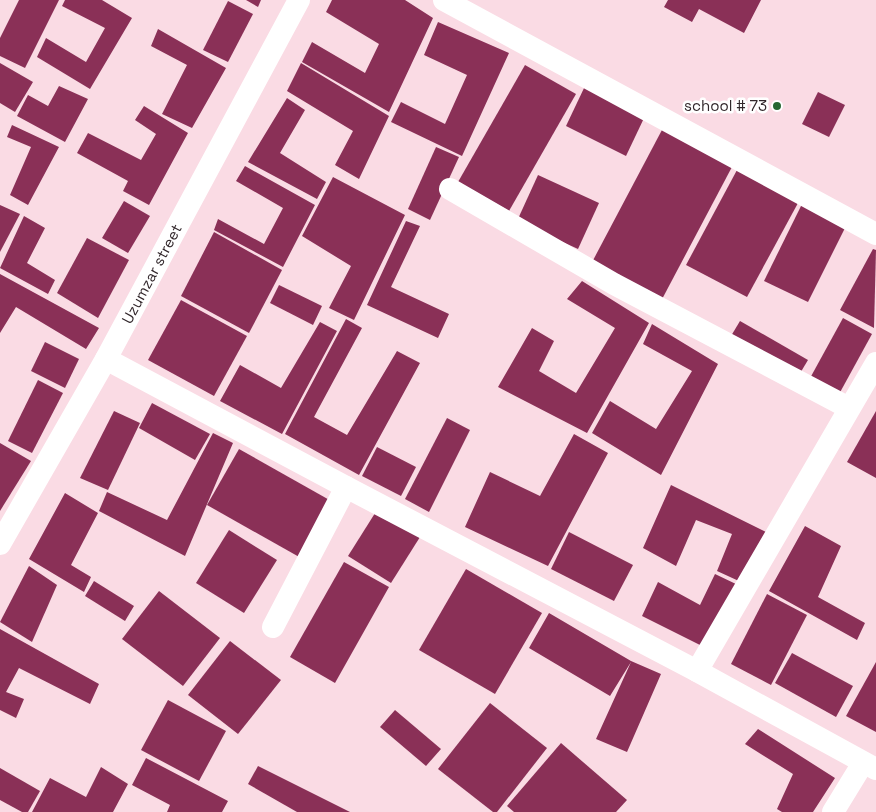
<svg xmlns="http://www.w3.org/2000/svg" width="876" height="812" viewBox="0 0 876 812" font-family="'Space Grotesk',sans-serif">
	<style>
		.building { fill: #8a3057 }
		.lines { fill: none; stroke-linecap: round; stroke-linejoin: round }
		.street { stroke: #fff; stroke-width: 22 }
		.poi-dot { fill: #266732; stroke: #fff; stroke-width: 2 }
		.labels { text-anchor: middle; stroke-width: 5; stroke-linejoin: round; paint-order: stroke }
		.poi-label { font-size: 15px; fill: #32272b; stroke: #fff; text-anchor: end }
		.street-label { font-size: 15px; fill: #32272b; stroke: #fff }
	</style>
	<rect width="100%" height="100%" fill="#fadbe4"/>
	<g class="building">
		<path d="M 19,0 L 59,0 L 25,68 L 0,56 L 0,38 Z"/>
		<path d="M 65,0 L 102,0 L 132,18 L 90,89 L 37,57 L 46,38 L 86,62 L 105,28 L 62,6 Z"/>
		<path d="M 246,0 L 261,0 L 258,7 Z"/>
		<path d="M 332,0 L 405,0 L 433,18 L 389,112 L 302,62 L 312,42 L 365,73 L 379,44 L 326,12 Z"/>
		<path d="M 668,0 L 761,0 L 744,33 L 699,9 L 692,22 L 664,7 Z"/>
		<path d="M 228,1 L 253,14 L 228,62 L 203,50 Z"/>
		<path d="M 438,22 L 509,53 L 462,156 L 391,122 L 401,102 L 445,124 L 467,75 L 424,55 Z"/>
		<path d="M 158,29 L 226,68 L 192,128 L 162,114 L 187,65 L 151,46 Z"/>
		<path d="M 0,63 L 33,82 L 15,112 L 0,103 Z"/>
		<path d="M 301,63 L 389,116 L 359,179 L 335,165 L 353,131 L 287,91 Z"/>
		<path d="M 525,65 L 576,94 L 509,211 L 458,182 Z"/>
		<path d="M 59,86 L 88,99 L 65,142 L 17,116 L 28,95 L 48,106 Z"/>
		<path d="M 585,86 L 645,116 L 626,156 L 566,126 Z"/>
		<path d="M 818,92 L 845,105 L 829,137 L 802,124 Z"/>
		<path d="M 287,98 L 305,110 L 280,153 L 326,182 L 317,199 L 248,162 Z"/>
		<path d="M 144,106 L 188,133 L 149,205 L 123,191 L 128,181 L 77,153 L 88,133 L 141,160 L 156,134 L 135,120 Z"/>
		<path d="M 12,125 L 59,147 L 28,205 L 10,195 L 31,147 L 7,137 Z"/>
		<path d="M 663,128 L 733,165 L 660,303 L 590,266 Z"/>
		<path d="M 436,147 L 459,157 L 430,220 L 408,209 Z"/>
		<path d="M 245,166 L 315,205 L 283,267 L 214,230 L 218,219 L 264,244 L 283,208 L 236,181 Z"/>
		<path d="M 737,170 L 798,203 L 747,297 L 686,265 Z"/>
		<path d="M 538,175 L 599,203 L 578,249 L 517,221 Z"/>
		<path d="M 333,177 L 405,215 L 354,320 L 329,308 L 351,266 L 302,236 Z"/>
		<path d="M 124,201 L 150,216 L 128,253 L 102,238 Z"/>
		<path d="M 802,204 L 846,226 L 808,302 L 764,281 Z"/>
		<path d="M 0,205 L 20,214 L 0,252 Z"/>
		<path d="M 24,216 L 45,228 L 27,263 L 55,280 L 48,294 L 0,268 Z"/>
		<path d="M 406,221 L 420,226 L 391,287 L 449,314 L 438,338 L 367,305 Z"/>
		<path d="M 214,232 L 282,270 L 249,333 L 181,296 Z"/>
		<path d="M 87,238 L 129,260 L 98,318 L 57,293 Z"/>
		<path d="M 873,249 L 876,250 L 874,328 L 840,310 Z"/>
		<path d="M 0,274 L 99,328 L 86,349 L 16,307 L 0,333 Z"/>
		<path d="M 582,281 L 649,323 L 587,433 L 498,387 L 532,328 L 554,341 L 539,371 L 576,393 L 615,328 L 567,299 Z"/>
		<path d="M 279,285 L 322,306 L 313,325 L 270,303 Z"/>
		<path d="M 181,300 L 247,336 L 214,396 L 148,360 Z"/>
		<path d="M 843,318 L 872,334 L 838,396 L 809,380 Z"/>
		<path d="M 346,319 L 362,328 L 314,417 L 347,435 L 397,351 L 420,363 L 359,475 L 285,434 Z"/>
		<path d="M 740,321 L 808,360 L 799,375 L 731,336 Z"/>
		<path d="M 320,322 L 337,331 L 282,434 L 220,401 L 240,365 L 281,388 Z"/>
		<path d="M 652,324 L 718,364 L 661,475 L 592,433 L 610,401 L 656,429 L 692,371 L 643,344 Z"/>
		<path d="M 45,342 L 79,359 L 65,388 L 31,371 Z"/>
		<path d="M 38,380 L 63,393 L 32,453 L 8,441 Z"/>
		<path d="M 152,403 L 210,434 L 195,460 L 139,428 Z"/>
		<path d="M 114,411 L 140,423 L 108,490 L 80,478 Z"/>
		<path d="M 876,411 L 876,478 L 847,462 Z"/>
		<path d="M 447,418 L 470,430 L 429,512 L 405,499 Z"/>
		<path d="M 213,433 L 233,443 L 185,556 L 99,511 L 107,492 L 167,520 Z"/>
		<path d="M 574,434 L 608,453 L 548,566 L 465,527 L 490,472 L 540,496 Z"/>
		<path d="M 0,443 L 31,461 L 0,511 Z"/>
		<path d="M 377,447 L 416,467 L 401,496 L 362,476 Z"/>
		<path d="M 239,449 L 333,502 L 301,558 L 207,505 Z"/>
		<path d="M 671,485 L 766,532 L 741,582 L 717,571 L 732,534 L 696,520 L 676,566 L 643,548 Z"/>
		<path d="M 65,493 L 98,513 L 71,565 L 91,577 L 84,592 L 29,559 Z"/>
		<path d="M 377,510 L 420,537 L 391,583 L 348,556 Z"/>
		<path d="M 805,526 L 841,546 L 818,597 L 865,623 L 857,640 L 769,591 Z"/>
		<path d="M 229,530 L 277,560 L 244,613 L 196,583 Z"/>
		<path d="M 569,532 L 633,565 L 614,601 L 551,569 Z"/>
		<path d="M 344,562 L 389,587 L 335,683 L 290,657 Z"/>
		<path d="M 29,566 L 57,585 L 32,642 L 0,622 Z"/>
		<path d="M 466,569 L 542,613 L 495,694 L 419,650 Z"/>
		<path d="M 715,574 L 738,585 L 706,648 L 642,616 L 658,582 L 700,605 Z"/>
		<path d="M 94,581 L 134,606 L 125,621 L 85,596 Z"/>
		<path d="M 159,591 L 220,638 L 183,686 L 122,639 Z"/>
		<path d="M 767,594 L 807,615 L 771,685 L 731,664 Z"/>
		<path d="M 549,613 L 631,661 L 661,674 L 627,752 L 596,739 L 631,662 L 610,696 L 529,648 Z"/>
		<path d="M 0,629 L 99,684 L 90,704 L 19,668 L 6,692 L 24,699 L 16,718 L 0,710 Z"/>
		<path d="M 230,641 L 281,680 L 238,734 L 188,695 Z"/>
		<path d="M 792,653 L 853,686 L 836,717 L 775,683 Z"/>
		<path d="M 876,662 L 876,732 L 846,716 Z"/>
		<path d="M 168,700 L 226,731 L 199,781 L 141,750 Z"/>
		<path d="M 490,703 L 547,748 L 497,812 L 493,812 L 438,769 Z"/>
		<path d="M 395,710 L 441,749 L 426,766 L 380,727 Z"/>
		<path d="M 758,729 L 835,778 L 813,812 L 782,812 L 777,809 L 793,774 L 745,744 Z"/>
		<path d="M 561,743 L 627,800 L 616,812 L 514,812 L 507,806 Z"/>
		<path d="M 146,758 L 228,801 L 222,812 L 167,812 L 170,805 L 132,785 Z"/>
		<path d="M 258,766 L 350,812 L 297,812 L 248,784 Z"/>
		<path d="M 101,767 L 128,784 L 113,812 L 32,812 L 50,778 L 86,797 Z"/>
		<path d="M 0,768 L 40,791 L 28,812 L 22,812 L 0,800 Z"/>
	</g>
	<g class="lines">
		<g class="street">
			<path d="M 444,0 L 876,234"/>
			<path d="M 450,189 L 614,284 L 849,408"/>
			<path d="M 106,359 L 346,487"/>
			<path d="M 876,363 L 697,671 L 876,769"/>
			<path d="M 0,544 L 106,359 L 299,0"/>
			<path d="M 273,627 L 346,487 L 697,671"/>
			<path d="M 833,812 L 863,763"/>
		</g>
	</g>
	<circle class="poi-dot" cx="777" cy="106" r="5"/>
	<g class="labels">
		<g class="poi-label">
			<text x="767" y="111">school # 73</text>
		</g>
		<g class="street-label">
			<text transform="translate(152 274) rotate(-62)" y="5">Uzumzar street</text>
		</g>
	</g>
</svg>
